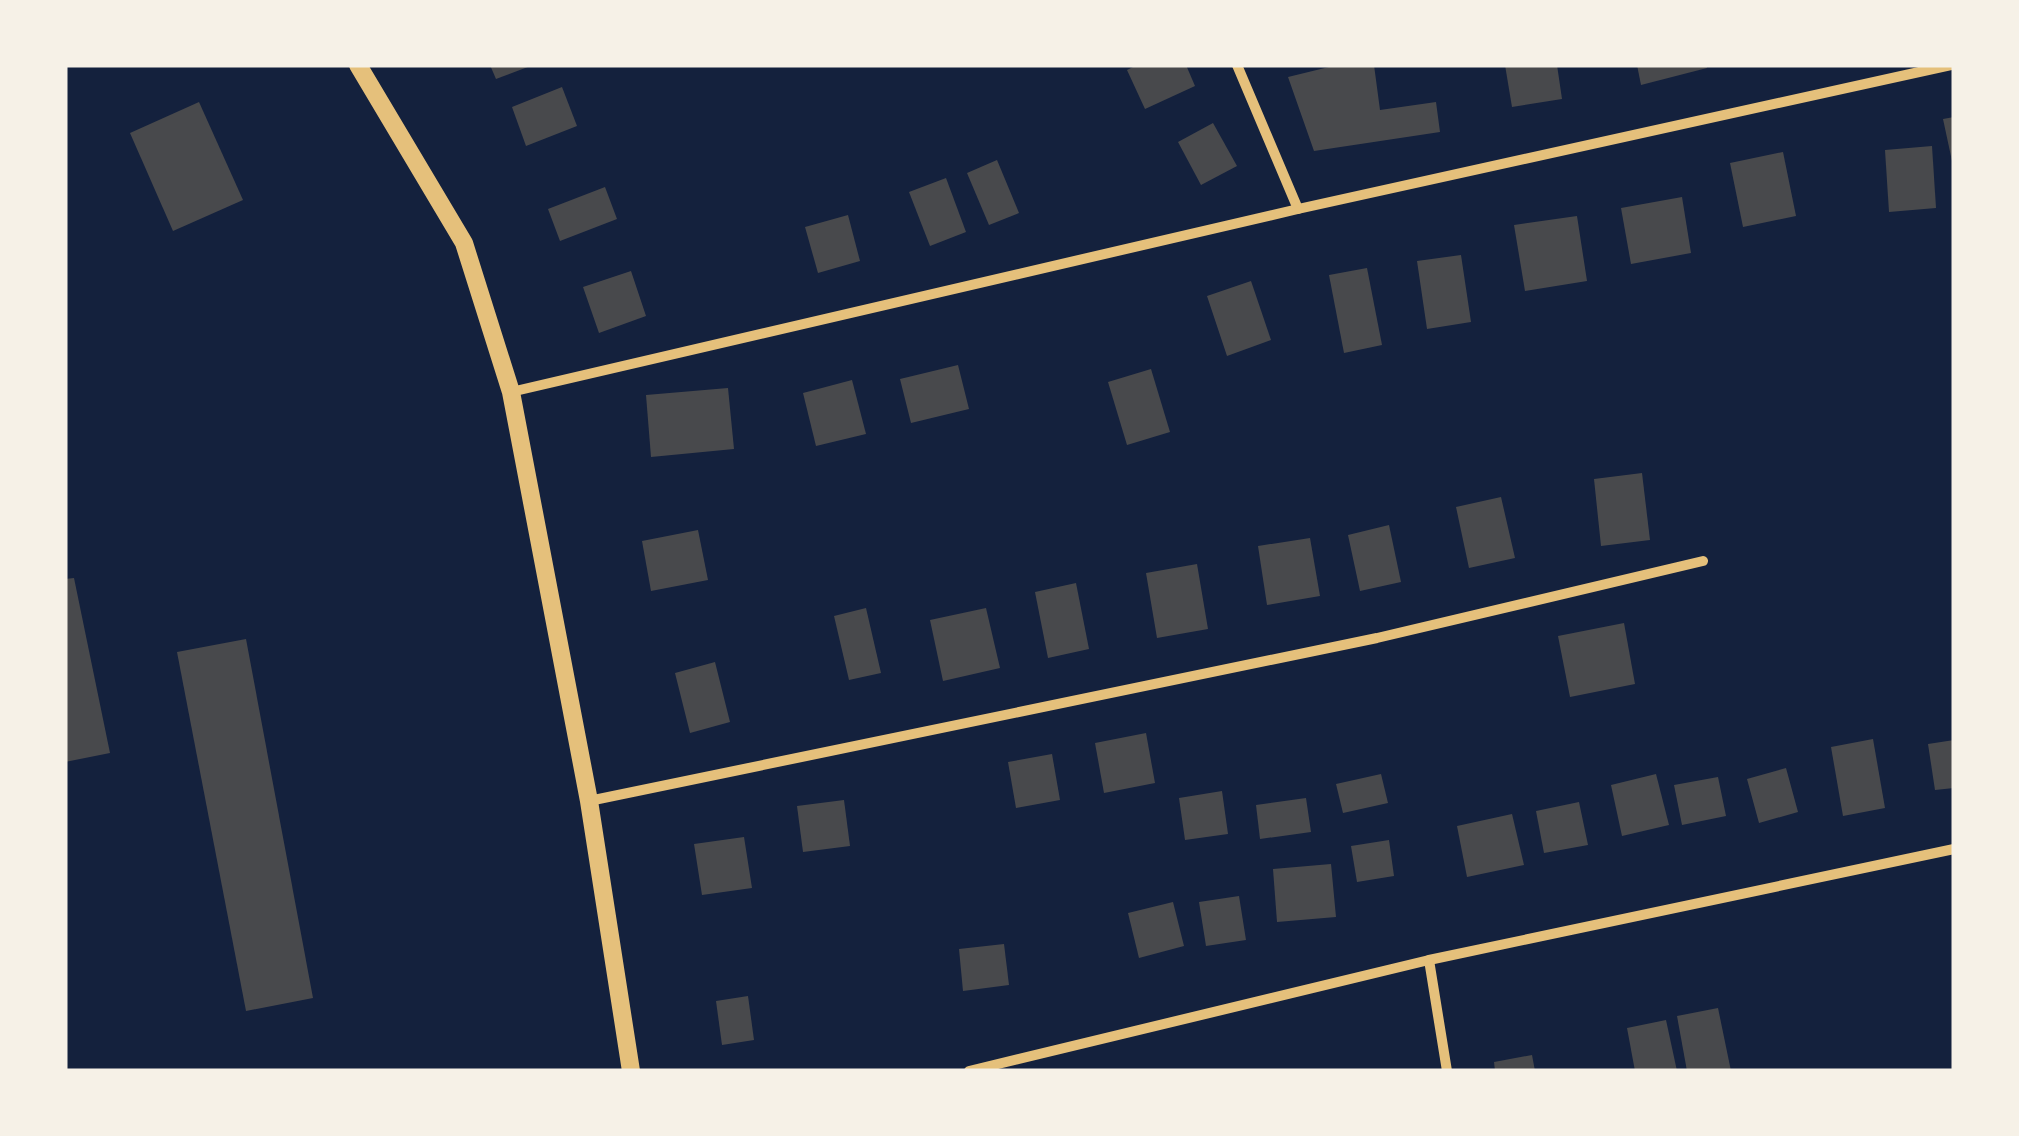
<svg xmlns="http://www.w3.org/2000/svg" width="2019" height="1136" viewBox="0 0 2019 1136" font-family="'Work Sans',sans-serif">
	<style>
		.building { fill: #48494c }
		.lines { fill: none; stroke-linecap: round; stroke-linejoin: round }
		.minor { stroke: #e5c07b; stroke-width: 10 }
		.tertiary { stroke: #e5c07b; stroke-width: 18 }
	</style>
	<rect width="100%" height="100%" fill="#14213d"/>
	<g class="building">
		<path d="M 490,65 L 533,65 L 496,79 Z"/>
		<path d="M 1137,65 L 1186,65 L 1195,86 L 1145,109 L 1127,70 Z"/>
		<path d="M 1374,65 L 1380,110 L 1436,102 L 1440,132 L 1314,151 L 1288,77 L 1333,66 Z"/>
		<path d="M 1505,65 L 1557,65 L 1562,99 L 1512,107 Z"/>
		<path d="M 1637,65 L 1706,65 L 1707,68 L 1641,85 Z"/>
		<path d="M 562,87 L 577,126 L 526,146 L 512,107 Z"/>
		<path d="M 199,102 L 243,200 L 173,231 L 130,133 Z"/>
		<path d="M 1954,117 L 1954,161 L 1952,161 L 1943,119 Z"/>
		<path d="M 1213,123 L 1237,166 L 1201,185 L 1178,142 Z"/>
		<path d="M 1932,146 L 1936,208 L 1889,212 L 1885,150 Z"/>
		<path d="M 1783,152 L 1796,216 L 1743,227 L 1730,163 Z"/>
		<path d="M 997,160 L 1019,213 L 989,225 L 967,173 Z"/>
		<path d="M 946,178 L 966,232 L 930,246 L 909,192 Z"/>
		<path d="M 605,187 L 617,219 L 560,241 L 548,209 Z"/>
		<path d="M 1682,197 L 1691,253 L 1631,264 L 1621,208 Z"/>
		<path d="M 848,215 L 860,261 L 818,273 L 805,227 Z"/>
		<path d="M 1577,216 L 1587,281 L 1525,291 L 1514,225 Z"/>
		<path d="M 1461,255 L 1471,322 L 1427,329 L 1417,261 Z"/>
		<path d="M 1367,268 L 1382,345 L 1344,353 L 1329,275 Z"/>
		<path d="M 631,271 L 646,316 L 599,333 L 583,287 Z"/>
		<path d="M 1251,281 L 1271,340 L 1227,356 L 1207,296 Z"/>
		<path d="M 958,365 L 969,409 L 911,423 L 900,379 Z"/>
		<path d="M 1151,369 L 1170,432 L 1127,445 L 1108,382 Z"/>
		<path d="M 852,380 L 866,434 L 816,446 L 803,393 Z"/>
		<path d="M 728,388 L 734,449 L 651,457 L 646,395 Z"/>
		<path d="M 1642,473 L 1650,540 L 1601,546 L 1594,479 Z"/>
		<path d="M 1501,497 L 1515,558 L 1469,568 L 1456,507 Z"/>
		<path d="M 1389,525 L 1401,582 L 1360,591 L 1348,535 Z"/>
		<path d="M 698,530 L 708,580 L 651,591 L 642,541 Z"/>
		<path d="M 1310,538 L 1320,596 L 1267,605 L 1258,546 Z"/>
		<path d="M 1197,564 L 1208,629 L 1157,638 L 1146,573 Z"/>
		<path d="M 74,578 L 110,753 L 65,762 L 65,579 Z"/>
		<path d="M 1076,583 L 1089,649 L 1048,658 L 1035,592 Z"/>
		<path d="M 866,608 L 881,673 L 849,680 L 834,616 Z"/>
		<path d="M 986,608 L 1000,668 L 943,681 L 930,620 Z"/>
		<path d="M 1624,623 L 1635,684 L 1570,697 L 1558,636 Z"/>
		<path d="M 246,639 L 313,998 L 246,1011 L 177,652 Z"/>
		<path d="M 715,662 L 730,722 L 690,733 L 675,673 Z"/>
		<path d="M 1146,733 L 1155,783 L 1104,793 L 1095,743 Z"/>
		<path d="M 1873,739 L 1885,808 L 1843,816 L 1831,747 Z"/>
		<path d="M 1954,740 L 1954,788 L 1935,790 L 1928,744 Z"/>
		<path d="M 1052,754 L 1060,800 L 1016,808 L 1008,762 Z"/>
		<path d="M 1786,768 L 1798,812 L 1759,823 L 1747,779 Z"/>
		<path d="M 1381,774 L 1388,803 L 1343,813 L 1336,784 Z"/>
		<path d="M 1656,774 L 1669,825 L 1622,836 L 1611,785 Z"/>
		<path d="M 1718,777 L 1726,816 L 1682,825 L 1674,785 Z"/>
		<path d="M 1222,791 L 1228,834 L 1185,840 L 1179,798 Z"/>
		<path d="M 1306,798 L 1311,832 L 1260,839 L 1256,805 Z"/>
		<path d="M 844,800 L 850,846 L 803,852 L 797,806 Z"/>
		<path d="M 1579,802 L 1588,845 L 1544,853 L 1536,811 Z"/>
		<path d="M 1512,814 L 1524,865 L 1467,877 L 1457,826 Z"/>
		<path d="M 744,837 L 752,888 L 702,895 L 694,844 Z"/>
		<path d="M 1389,840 L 1394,876 L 1357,882 L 1351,846 Z"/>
		<path d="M 1331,864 L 1336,917 L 1277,922 L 1273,869 Z"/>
		<path d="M 1239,896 L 1246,940 L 1206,946 L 1199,902 Z"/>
		<path d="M 1173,902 L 1184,946 L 1139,958 L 1128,913 Z"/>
		<path d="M 1004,944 L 1009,985 L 963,991 L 959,949 Z"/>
		<path d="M 748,996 L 754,1040 L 722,1045 L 716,1001 Z"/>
		<path d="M 1718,1008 L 1731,1071 L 1687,1071 L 1677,1016 Z"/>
		<path d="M 1666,1020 L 1677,1071 L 1635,1071 L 1627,1028 Z"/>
		<path d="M 1532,1055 L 1535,1071 L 1495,1071 L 1494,1062 Z"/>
	</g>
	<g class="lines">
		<g class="minor">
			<path d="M 1237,65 L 1298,209"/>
			<path d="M 511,392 L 1298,209 L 1951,65"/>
			<path d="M 589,801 L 1377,638 L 1703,561"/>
			<path d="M 1429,960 L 1447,1071"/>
			<path d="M 969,1071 L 1429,960 L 1954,849"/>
		</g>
		<path class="tertiary" d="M 358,65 L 464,243 L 511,392 L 589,801 L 631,1071"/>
	</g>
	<rect width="2019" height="1136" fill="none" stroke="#f6f1e7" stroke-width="135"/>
</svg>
